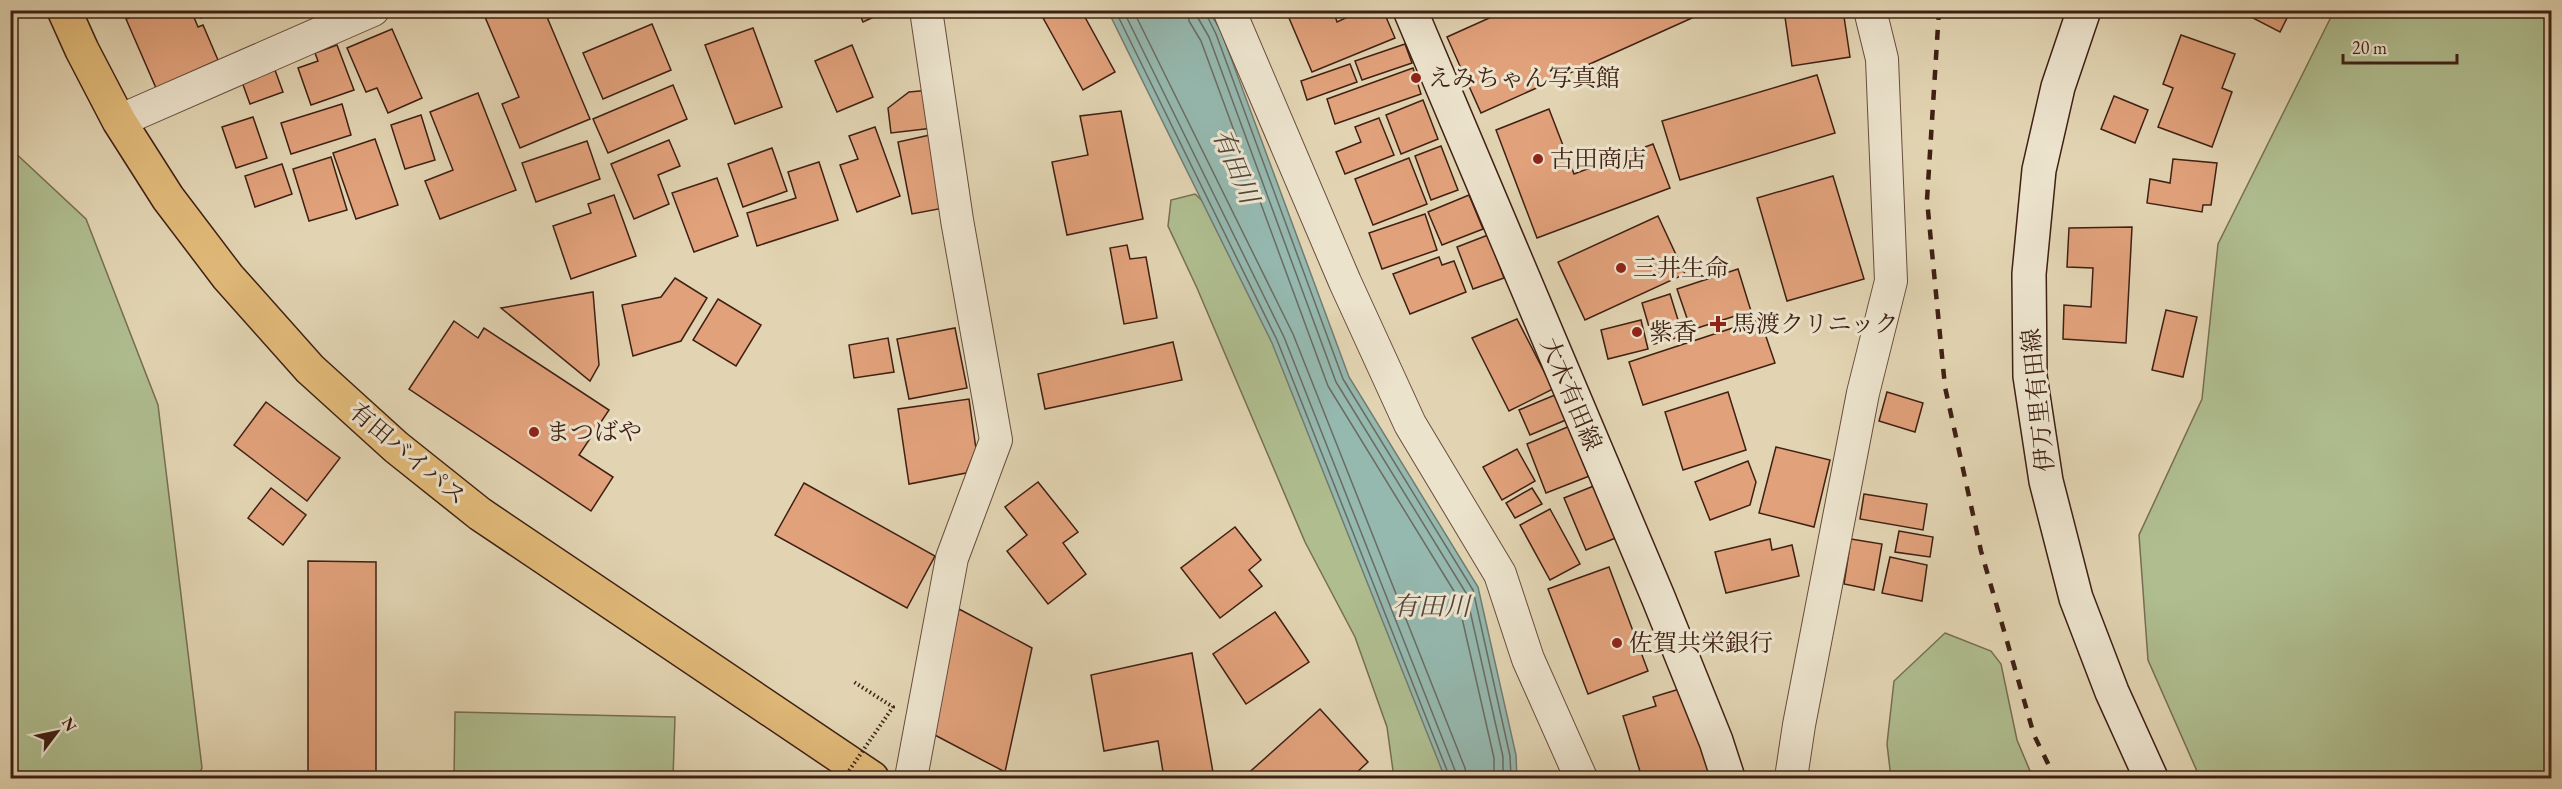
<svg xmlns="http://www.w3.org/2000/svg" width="2562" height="789" viewBox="0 0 2562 789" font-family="'EB Garamond','Noto Serif JP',serif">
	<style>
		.green { fill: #afbd8f; stroke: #776e52; stroke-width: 1.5 }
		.water { fill: #95b8af; stroke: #737b71; stroke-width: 1.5 }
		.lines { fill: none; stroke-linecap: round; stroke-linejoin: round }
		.shore { stroke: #6a6c62; stroke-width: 1.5 }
		.building { fill: #e1a17b; stroke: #3f2014; stroke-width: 1.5 }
		.street-casing { stroke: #684d3c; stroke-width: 34 }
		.secondary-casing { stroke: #3f2014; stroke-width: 36 }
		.highway-casing { stroke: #3f2014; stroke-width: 36 }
		.street { stroke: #ece3cd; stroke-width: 32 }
		.secondary { stroke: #ece3cd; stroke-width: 33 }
		.highway { stroke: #e1ba79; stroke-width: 33 }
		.rail { stroke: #3f2014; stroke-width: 4.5; stroke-dasharray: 10 10; stroke-linecap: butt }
		.path-bridge { stroke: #3f2014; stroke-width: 4; stroke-dasharray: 1.5 3; stroke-linecap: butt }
		.poi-dot { fill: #8f2418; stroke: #ece3cd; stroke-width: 2 }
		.labels { text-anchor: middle; stroke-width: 6; stroke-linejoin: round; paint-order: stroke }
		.poi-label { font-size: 24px; fill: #3f2014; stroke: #ece3cd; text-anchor: start }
		.street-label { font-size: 24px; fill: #3f2014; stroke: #ece3cd }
		.water-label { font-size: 26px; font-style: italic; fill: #54463b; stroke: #ece3cd }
	</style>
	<rect width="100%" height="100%" fill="#e2d4b2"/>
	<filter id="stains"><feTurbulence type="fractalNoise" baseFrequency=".00333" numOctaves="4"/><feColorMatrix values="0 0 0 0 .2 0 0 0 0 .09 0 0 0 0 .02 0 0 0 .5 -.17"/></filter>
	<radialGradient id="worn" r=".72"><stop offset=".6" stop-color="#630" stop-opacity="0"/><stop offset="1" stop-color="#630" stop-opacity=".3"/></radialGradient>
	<g class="green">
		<path d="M 2334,11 L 2551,11 L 2551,778 L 2200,778 L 2148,660 L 2139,535 L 2202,399 L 2218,244 Z"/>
		<path d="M 11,149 L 86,219 L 158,405 L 202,768 L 197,778 L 11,778 Z"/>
		<path d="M 1195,194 L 1243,239 L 1471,778 L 1394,778 L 1387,727 L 1355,637 L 1305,542 L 1197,288 L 1168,226 L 1171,200 Z"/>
		<path d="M 1945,633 L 1991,651 L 2001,664 L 2017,740 L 2033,778 L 1891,778 L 1887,744 L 1894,681 Z"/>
		<path d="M 455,712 L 675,717 L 673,778 L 454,778 Z"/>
	</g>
	<path class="water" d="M 1108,11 L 1209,11 L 1221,31 L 1349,377 L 1478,587 L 1516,755 L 1517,778 L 1445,778 L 1272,343 Z"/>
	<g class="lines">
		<g class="shore">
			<path d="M 1115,10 L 1277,340 L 1450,778"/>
			<path d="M 1123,10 L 1284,337 L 1458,778"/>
			<path d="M 1133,10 L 1293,334 L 1465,768 L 1467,778"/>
			<path d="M 1188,10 L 1189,21 L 1201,41 L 1328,386 L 1457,596 L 1494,758 L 1494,778"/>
			<path d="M 1197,10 L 1198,18 L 1209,37 L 1336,382 L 1466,593 L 1503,757 L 1503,778"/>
			<path d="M 1204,10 L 1216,34 L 1343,379 L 1473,590 L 1510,756 L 1511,778"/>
		</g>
	</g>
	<g class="building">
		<path d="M 148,10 L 191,10 L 198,27 L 203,25 L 218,60 L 156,88 L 126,19 Z"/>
		<path d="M 198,10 L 221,10 L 201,18 Z"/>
		<path d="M 482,10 L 544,10 L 590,119 L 520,148 L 502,104 L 519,97 Z"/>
		<path d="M 858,10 L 889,10 L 863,22 Z"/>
		<path d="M 1053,10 L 1081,10 L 1115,72 L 1083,90 L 1042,16 Z"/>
		<path d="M 1333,10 L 1337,22 L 1363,10 L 1383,10 L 1395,38 L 1312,72 L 1286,11 Z"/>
		<path d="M 1507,10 L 1702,10 L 1703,13 L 1481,113 L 1447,37 Z"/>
		<path d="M 1784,10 L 1843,10 L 1850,57 L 1792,66 Z"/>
		<path d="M 2252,10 L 2291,10 L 2280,32 L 2249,16 Z"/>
		<path d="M 652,24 L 671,70 L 603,99 L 583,53 Z"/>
		<path d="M 753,28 L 782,107 L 735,124 L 705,45 Z"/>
		<path d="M 392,29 L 422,98 L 388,113 L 377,88 L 366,92 L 347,48 Z"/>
		<path d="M 2181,35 L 2235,54 L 2222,88 L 2232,92 L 2212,147 L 2158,127 L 2173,88 L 2163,84 Z"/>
		<path d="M 1405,44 L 1412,63 L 1362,80 L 1355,61 Z"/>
		<path d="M 337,45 L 354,90 L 311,105 L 298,68 L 318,61 L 315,53 Z"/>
		<path d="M 852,45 L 873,97 L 837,112 L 815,61 Z"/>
		<path d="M 1350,64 L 1357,82 L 1307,100 L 1301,81 Z"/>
		<path d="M 1413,68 L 1421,94 L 1335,124 L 1327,99 Z"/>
		<path d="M 275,70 L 283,92 L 250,104 L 242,82 Z"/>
		<path d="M 1817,75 L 1835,133 L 1680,180 L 1662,121 Z"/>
		<path d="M 673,85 L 687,119 L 608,153 L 593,119 Z"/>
		<path d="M 930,90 L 933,128 L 891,133 L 888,108 L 909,92 Z"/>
		<path d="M 478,93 L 516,190 L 440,219 L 425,181 L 453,170 L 430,112 Z"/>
		<path d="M 2114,96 L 2148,110 L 2135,143 L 2101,129 Z"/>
		<path d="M 1423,100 L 1438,139 L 1401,154 L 1386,115 Z"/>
		<path d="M 342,104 L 351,135 L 291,154 L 281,123 Z"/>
		<path d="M 1549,109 L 1574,174 L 1653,144 L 1670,188 L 1537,238 L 1496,130 Z"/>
		<path d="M 1121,111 L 1143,219 L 1067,235 L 1052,162 L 1088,155 L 1080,116 Z"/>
		<path d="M 421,115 L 435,160 L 405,169 L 391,125 Z"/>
		<path d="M 253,117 L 267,158 L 236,168 L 222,127 Z"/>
		<path d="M 1379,118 L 1394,155 L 1345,174 L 1336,152 L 1361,142 L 1355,127 Z"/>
		<path d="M 875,127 L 900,196 L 857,212 L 840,165 L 858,159 L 849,136 Z"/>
		<path d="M 930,135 L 944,208 L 912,214 L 898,142 Z"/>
		<path d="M 375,139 L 398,205 L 356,219 L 333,153 Z"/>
		<path d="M 669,140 L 680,166 L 658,175 L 669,204 L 634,219 L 611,164 Z"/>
		<path d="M 587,141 L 600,179 L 536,202 L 522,163 Z"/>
		<path d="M 1441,146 L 1458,190 L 1431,200 L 1415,156 Z"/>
		<path d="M 772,148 L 787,191 L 743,207 L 728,164 Z"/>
		<path d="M 331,157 L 347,210 L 309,221 L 293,169 Z"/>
		<path d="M 1409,158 L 1427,204 L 1373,225 L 1355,179 Z"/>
		<path d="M 2173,159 L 2217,163 L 2211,205 L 2203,205 L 2202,212 L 2147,203 L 2150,179 L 2170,183 Z"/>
		<path d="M 819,162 L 838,220 L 757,246 L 747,213 L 796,198 L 788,172 Z"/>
		<path d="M 282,164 L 292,194 L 255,207 L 245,176 Z"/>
		<path d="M 1833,176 L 1864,279 L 1787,301 L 1757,198 Z"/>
		<path d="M 717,178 L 738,236 L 694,252 L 672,193 Z"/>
		<path d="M 614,195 L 636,256 L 571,279 L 553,226 L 591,213 L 588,204 Z"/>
		<path d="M 1469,195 L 1483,229 L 1442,245 L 1428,212 Z"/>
		<path d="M 1425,214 L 1437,250 L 1382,269 L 1369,233 Z"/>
		<path d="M 1658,216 L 1685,274 L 1585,320 L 1558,262 Z"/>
		<path d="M 2132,227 L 2126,343 L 2063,339 L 2064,305 L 2091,307 L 2093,268 L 2067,267 L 2069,228 Z"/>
		<path d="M 1488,235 L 1504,278 L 1473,289 L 1457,247 Z"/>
		<path d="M 1127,245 L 1130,259 L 1146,257 L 1157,318 L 1124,324 L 1110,248 Z"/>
		<path d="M 1439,257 L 1442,265 L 1454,261 L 1466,292 L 1410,314 L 1393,274 Z"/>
		<path d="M 1738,269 L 1751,311 L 1691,330 L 1677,289 Z"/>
		<path d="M 675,278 L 707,298 L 681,341 L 633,356 L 622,305 L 661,297 Z"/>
		<path d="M 593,292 L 599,365 L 590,381 L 501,308 Z"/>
		<path d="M 1670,294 L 1683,336 L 1654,344 L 1642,303 Z"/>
		<path d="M 718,299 L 761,325 L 736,366 L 693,340 Z"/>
		<path d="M 2166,310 L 2197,317 L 2183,377 L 2152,370 Z"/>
		<path d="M 1517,319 L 1553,389 L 1509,411 L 1472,338 Z"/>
		<path d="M 1760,319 L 1775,363 L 1643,405 L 1629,362 Z"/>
		<path d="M 1641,320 L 1648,349 L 1608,359 L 1601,330 Z"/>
		<path d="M 454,321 L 478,338 L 484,328 L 609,410 L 579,455 L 613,477 L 591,511 L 409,389 Z"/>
		<path d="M 955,328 L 967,388 L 909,399 L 897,339 Z"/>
		<path d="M 888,338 L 894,372 L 854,378 L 849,345 Z"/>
		<path d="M 1173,342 L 1182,380 L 1045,409 L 1038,374 Z"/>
		<path d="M 1562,392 L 1573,417 L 1530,435 L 1519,410 Z"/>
		<path d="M 1728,392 L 1746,450 L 1683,470 L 1665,412 Z"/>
		<path d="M 1887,392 L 1923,403 L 1915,432 L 1879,421 Z"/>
		<path d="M 969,399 L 976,449 L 966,473 L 909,484 L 898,409 Z"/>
		<path d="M 266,402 L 340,458 L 307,501 L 234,445 Z"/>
		<path d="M 1577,423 L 1597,473 L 1546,493 L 1527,444 Z"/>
		<path d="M 1776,447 L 1830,460 L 1814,527 L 1759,513 Z"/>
		<path d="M 1517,449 L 1535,481 L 1502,500 L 1483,467 Z"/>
		<path d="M 1748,461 L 1756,482 L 1750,505 L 1710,520 L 1695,482 Z"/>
		<path d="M 1038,482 L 1078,532 L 1063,543 L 1086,574 L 1048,604 L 1007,551 L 1027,535 L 1005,507 Z"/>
		<path d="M 804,483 L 935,556 L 907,608 L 775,535 Z"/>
		<path d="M 1601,483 L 1623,535 L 1586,550 L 1564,498 Z"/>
		<path d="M 271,488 L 306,515 L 283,545 L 248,518 Z"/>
		<path d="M 1532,488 L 1542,504 L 1515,518 L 1506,503 Z"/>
		<path d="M 1864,494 L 1927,504 L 1923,530 L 1860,519 Z"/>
		<path d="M 1550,509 L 1580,564 L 1550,580 L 1520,525 Z"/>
		<path d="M 1235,527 L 1261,560 L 1249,570 L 1262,586 L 1220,618 L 1181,568 Z"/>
		<path d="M 1899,531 L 1933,537 L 1930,557 L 1895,552 Z"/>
		<path d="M 1770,539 L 1772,550 L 1792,545 L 1799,576 L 1726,593 L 1715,552 Z"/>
		<path d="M 1851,539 L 1882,544 L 1874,590 L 1844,584 Z"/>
		<path d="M 1890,557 L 1927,565 L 1922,601 L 1882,593 Z"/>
		<path d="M 308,561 L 376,562 L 376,778 L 308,778 Z"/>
		<path d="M 1609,567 L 1648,671 L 1588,694 L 1548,589 Z"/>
		<path d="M 959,609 L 1032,648 L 1005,772 L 931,733 Z"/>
		<path d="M 1275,612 L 1309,662 L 1246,704 L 1213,654 Z"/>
		<path d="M 1192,653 L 1214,778 L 1164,778 L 1158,741 L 1104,751 L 1091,675 Z"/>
		<path d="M 1683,688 L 1711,778 L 1642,778 L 1623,716 L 1656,706 L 1653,697 Z"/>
		<path d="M 1320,709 L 1368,762 L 1353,776 L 1356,778 L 1245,778 L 1244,777 Z"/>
	</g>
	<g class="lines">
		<g class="street-casing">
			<g id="street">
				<path d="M 1229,10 L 1345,282 L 1410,424 L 1500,574 L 1528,659 L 1581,778"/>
				<path d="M 119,121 L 373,10"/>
				<path d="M 911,778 L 952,558 L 996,440 L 957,220 L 926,10"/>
				<path d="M 1791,778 L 1799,725 L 1863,393 L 1891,281 L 1882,59 L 1870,10"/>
			</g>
		</g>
		<g class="secondary-casing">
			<g id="secondary">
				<path d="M 1410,10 L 1658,597 L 1716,741 L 1728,778"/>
				<path d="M 2084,10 L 2058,87 L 2039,170 L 2029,274 L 2030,376 L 2046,481 L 2076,598 L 2112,692 L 2151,778"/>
			</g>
		</g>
		<g class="highway-casing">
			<path id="highway" d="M 64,10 L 82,50 L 119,121 L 168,198 L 228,277 L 310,369 L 396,447 L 480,514 L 872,778"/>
		</g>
		<use href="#street" class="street"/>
		<use href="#secondary" class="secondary"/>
		<use href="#highway" class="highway"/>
		<path class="rail" d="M 1939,10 L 1927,200 L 1945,387 L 1981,551 L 2034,735 L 2055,778"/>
		<path class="path-bridge" d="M 844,778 L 893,707 L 854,682"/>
	</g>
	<g class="poi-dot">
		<circle cx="1416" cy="78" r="6"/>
		<circle cx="1538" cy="159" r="6"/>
		<circle cx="1621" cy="268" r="6"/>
		<path d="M1715 315h6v6h6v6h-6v6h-6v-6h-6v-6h6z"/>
		<circle cx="1637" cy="332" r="6"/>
		<circle cx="534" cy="432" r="6"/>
		<circle cx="1617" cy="643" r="6"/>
	</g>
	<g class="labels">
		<g class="poi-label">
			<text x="1428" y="86">えみちゃん写真館</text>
			<text x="1550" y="167">古田商店</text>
			<text x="1633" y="276">三井生命</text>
			<text x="1732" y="332">馬渡クリニック</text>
			<text x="1649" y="340">紫香</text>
			<text x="546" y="440">まつばや</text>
			<text x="1629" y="651">佐賀共栄銀行</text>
		</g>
		<g class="street-label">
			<text transform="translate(1571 394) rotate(67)" y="8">大木有田線</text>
			<text transform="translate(2038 400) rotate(-96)" y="8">伊万里有田線</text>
			<text transform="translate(408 454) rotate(40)" y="8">有田バイパス</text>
		</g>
		<g class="water-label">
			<text transform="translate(1236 166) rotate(67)" y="9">有田川</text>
			<text x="1431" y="615">有田川</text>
		</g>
	</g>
	<rect width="2562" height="789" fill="none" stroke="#e2d4b2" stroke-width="36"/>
	<rect x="12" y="12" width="2538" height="765" fill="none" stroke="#3f2014" stroke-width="3"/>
	<rect x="18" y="18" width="2526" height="753" fill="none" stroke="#3f2014" stroke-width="1.5"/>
	<g transform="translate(57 732) rotate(58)" stroke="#ece3cd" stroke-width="4.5" paint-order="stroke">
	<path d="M0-4.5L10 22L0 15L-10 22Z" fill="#3f2014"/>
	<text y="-9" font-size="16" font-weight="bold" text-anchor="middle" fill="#3f2014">N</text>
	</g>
	<path d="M2343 54v9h114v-9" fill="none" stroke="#3f2014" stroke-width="3"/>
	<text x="2352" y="54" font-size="18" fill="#3f2014" stroke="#ece3cd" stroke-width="4.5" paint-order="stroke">20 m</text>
	<rect width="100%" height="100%" filter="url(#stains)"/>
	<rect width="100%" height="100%" fill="url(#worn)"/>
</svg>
